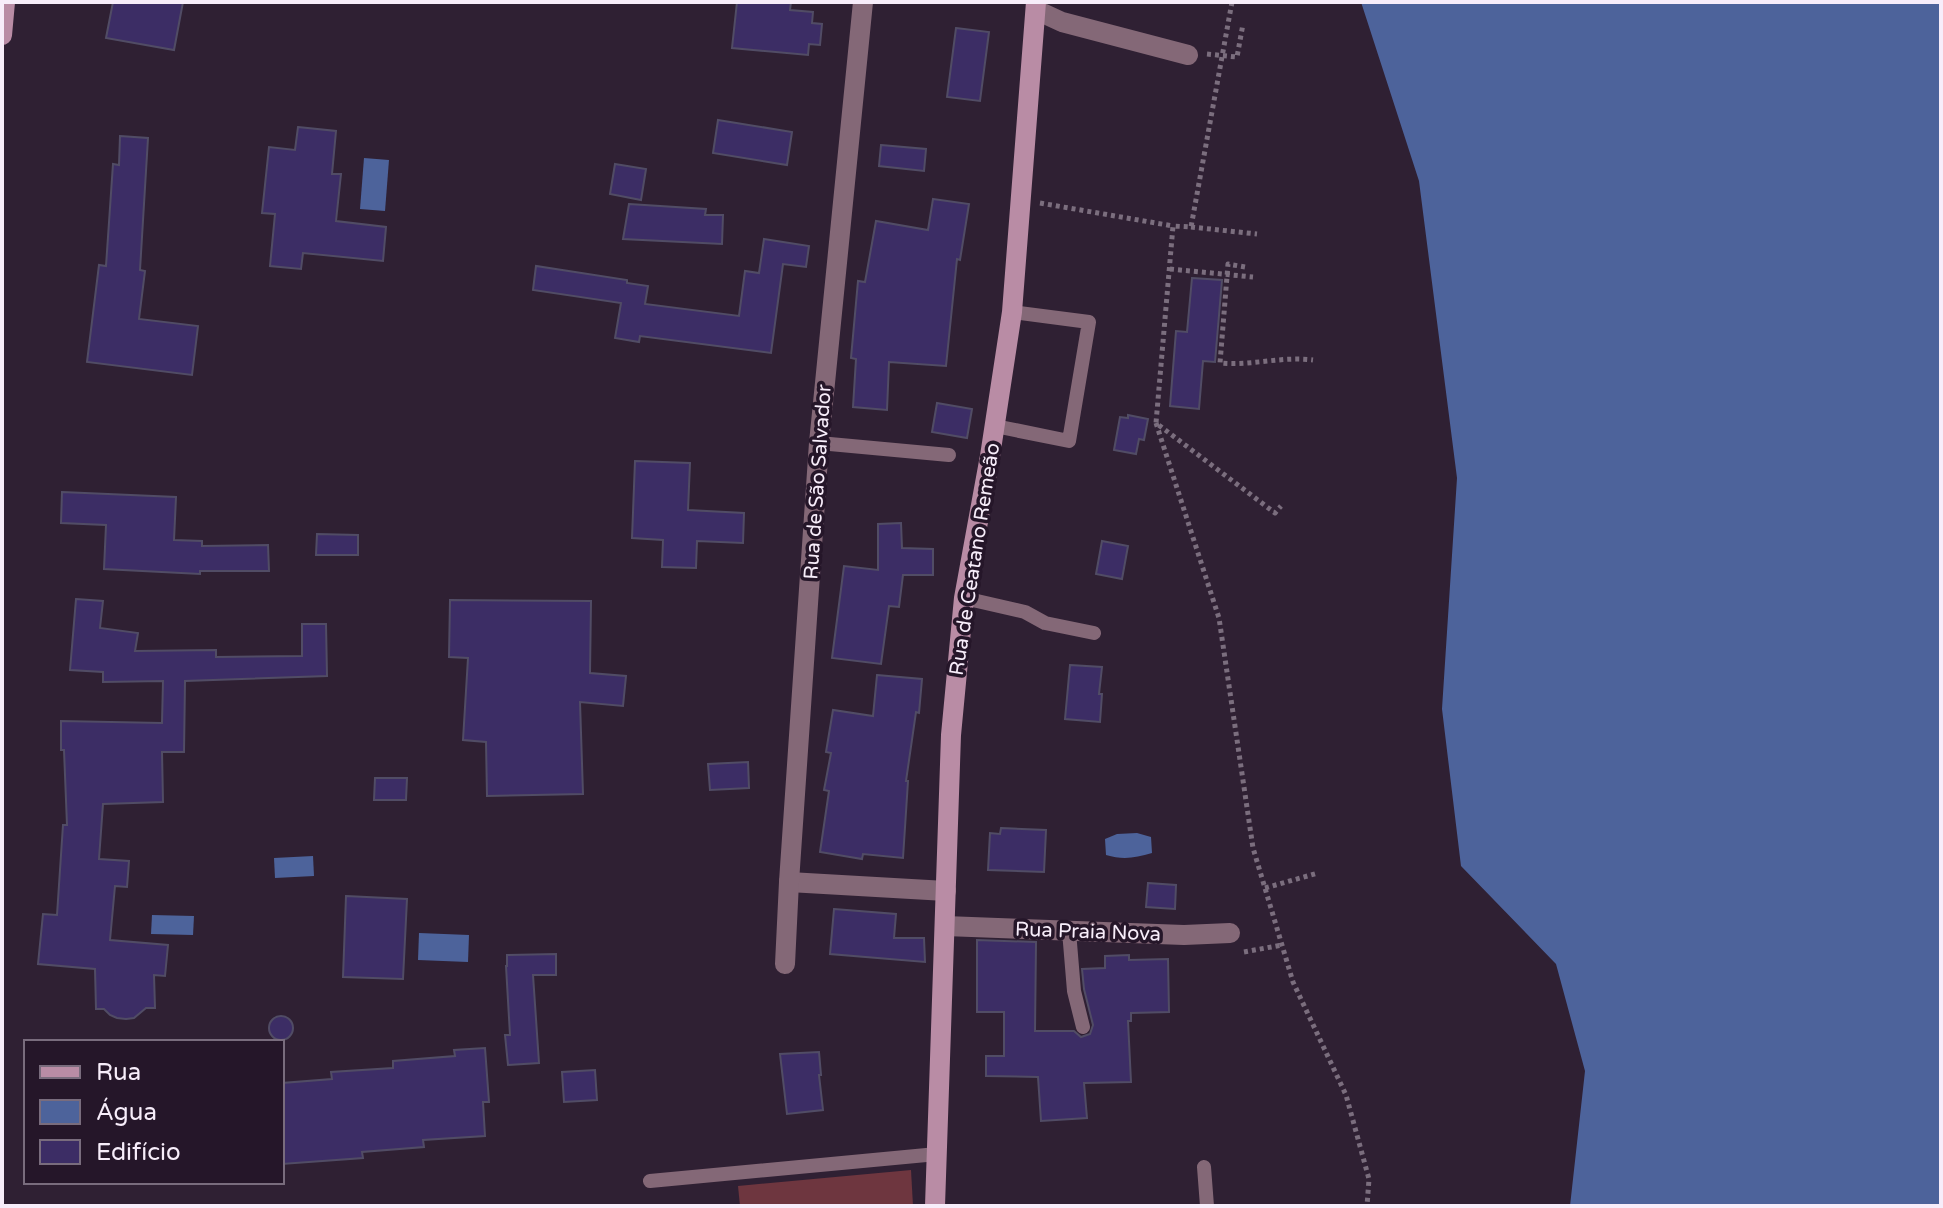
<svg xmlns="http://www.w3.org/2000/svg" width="1943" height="1208" viewBox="0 0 1943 1208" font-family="'Varela Round',sans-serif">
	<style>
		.green { fill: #6e363f }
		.water { fill: #4d639b }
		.building { fill: #3c2d65; stroke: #514c65; stroke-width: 2 }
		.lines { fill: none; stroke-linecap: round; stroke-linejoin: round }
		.path { stroke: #7b6e7e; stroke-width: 5; stroke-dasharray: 4 4; stroke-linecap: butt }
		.lane { stroke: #846877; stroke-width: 14 }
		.street { stroke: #846877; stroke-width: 20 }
		.secondary { stroke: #b98ca5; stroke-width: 20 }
		.labels { text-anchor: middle; stroke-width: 7; stroke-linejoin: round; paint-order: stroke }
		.street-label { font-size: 20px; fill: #f7edfa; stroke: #251629 }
	</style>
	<rect width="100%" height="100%" fill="#2f2033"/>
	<path class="green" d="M 911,1170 L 913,1206 L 740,1206 L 738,1186 Z"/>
	<g class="water">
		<path d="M 1361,2 L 1941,2 L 1941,1206 L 1570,1206 L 1585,1071 L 1556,964 L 1461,866 L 1442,709 L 1457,478 L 1419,181 Z"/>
		<path d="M 364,158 L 389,160 L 385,211 L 360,209 Z"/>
		<path d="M 1137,833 L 1151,837 L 1152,853 C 1135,858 1123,860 1106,855 L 1105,839 L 1117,834 Z"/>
		<path d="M 313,856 L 314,876 L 275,878 L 274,858 Z"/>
		<path d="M 152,915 L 194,916 L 193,935 L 151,934 Z"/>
		<path d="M 419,933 L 469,935 L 468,962 L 418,960 Z"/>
	</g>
	<g class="building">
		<path d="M 113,2 L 183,2 L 174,50 L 106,38 Z"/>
		<path d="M 737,2 L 791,2 L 790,10 L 813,12 L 812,23 L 822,24 L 820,45 L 809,44 L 808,55 L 732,48 Z"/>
		<path d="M 956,28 L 989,32 L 980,101 L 947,97 Z"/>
		<path d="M 718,120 L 792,132 L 787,165 L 713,153 Z"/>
		<path d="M 298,127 L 336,131 L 332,174 L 341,174 L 336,221 L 386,227 L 383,261 L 303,253 L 301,269 L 270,266 L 275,214 L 262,213 L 269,147 L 295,150 Z"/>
		<path d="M 120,136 L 148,138 L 140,270 L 145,271 L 139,319 L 198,326 L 192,375 L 87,362 L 99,265 L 106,266 L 113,164 L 119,165 Z"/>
		<path d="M 881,145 L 926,149 L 924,171 L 879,166 Z"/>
		<path d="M 615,164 L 646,169 L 641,200 L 610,194 Z"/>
		<path d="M 933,199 L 969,204 L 960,260 L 957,259 L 946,366 L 889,362 L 887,410 L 853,407 L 856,359 L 851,358 L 858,281 L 865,282 L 876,221 L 928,230 Z"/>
		<path d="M 629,204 L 706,209 L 705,215 L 723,215 L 722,244 L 623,239 Z"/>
		<path d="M 764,239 L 809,246 L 806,267 L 783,264 L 771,353 L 640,336 L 639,342 L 615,338 L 621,303 L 533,290 L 536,266 L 627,280 L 627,283 L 648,286 L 645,304 L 739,316 L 745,271 L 759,273 Z"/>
		<path d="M 1192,278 L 1222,280 L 1215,362 L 1203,361 L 1199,409 L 1170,406 L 1176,331 L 1187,332 Z"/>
		<path d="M 937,403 L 972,409 L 967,438 L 932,432 Z"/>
		<path d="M 1128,415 L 1148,419 L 1144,440 L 1139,439 L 1136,454 L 1114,450 L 1120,417 L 1128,418 Z"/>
		<path d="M 635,461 L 690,463 L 688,510 L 744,513 L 743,543 L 697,541 L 696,568 L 662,567 L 663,540 L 632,538 Z"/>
		<path d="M 62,492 L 176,497 L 174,540 L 202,541 L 202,546 L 268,545 L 269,571 L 200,571 L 200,574 L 104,569 L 106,525 L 61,523 Z"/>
		<path d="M 901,523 L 902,548 L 933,549 L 933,575 L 903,575 L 899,607 L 889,606 L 881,664 L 832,658 L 844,566 L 878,570 L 878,524 Z"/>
		<path d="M 317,534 L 358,535 L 358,555 L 316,555 Z"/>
		<path d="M 1102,541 L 1128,546 L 1122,579 L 1096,574 Z"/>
		<path d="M 76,599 L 103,601 L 100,628 L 138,633 L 135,651 L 216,650 L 216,657 L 302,656 L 302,624 L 326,624 L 327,676 L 185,681 L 184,752 L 162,752 L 163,802 L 103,804 L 99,859 L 129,861 L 127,887 L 115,886 L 110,940 L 168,945 L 165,976 L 154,975 L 155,1008 L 146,1008 L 134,1018 L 126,1019 L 117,1018 L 110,1015 L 104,1009 L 96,1009 L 95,969 L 38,964 L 43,914 L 57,915 L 63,825 L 67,825 L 64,750 L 61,750 L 61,721 L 162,723 L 163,681 L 103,682 L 103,672 L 70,670 Z"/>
		<path d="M 450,600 L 591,601 L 590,673 L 626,676 L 623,706 L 580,702 L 583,794 L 487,796 L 486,742 L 463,740 L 468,658 L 449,657 Z"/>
		<path d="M 1070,665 L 1102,667 L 1099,694 L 1102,694 L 1100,722 L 1065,719 Z"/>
		<path d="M 877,675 L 922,679 L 919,713 L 916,712 L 906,781 L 908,781 L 903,858 L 863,854 L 862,859 L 820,852 L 829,791 L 824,790 L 831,753 L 826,752 L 833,710 L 873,716 Z"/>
		<path d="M 748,762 L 749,788 L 710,790 L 708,764 Z"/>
		<path d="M 375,778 L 407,778 L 406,800 L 374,800 Z"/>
		<path d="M 1001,828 L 1046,830 L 1044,872 L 988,870 L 990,833 L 1000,834 Z"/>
		<path d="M 1148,883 L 1176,885 L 1175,909 L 1146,907 Z"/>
		<path d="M 346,896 L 407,899 L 403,979 L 343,977 Z"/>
		<path d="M 834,909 L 896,914 L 894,938 L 924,938 L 925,962 L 830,954 Z"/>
		<path d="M 977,940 L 1036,942 L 1035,1031 L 1074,1031 L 1081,1037 L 1090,1034 L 1093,1025 L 1084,989 L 1082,969 L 1105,968 L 1105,956 L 1129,955 L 1129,960 L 1168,959 L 1169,1012 L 1131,1013 L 1131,1021 L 1128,1021 L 1131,1082 L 1084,1083 L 1087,1118 L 1041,1121 L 1038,1077 L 986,1076 L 986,1056 L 1004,1056 L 1004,1012 L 977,1012 Z"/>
		<path d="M 556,954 L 556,975 L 533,975 L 539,1063 L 508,1065 L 505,1035 L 510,1035 L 506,966 L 507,966 L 507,955 Z"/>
		<circle cx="281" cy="1028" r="12"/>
		<path d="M 485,1048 L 489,1102 L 483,1102 L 485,1136 L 423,1140 L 424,1147 L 362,1152 L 363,1158 L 282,1164 L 282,1083 L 332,1079 L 331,1072 L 393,1068 L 393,1061 L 455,1056 L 454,1050 Z"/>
		<path d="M 819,1052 L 821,1075 L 819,1075 L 823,1110 L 787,1114 L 780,1054 Z"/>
		<path d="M 595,1070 L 597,1100 L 564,1102 L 562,1072 Z"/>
	</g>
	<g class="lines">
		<g class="path">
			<path d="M 1232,2 L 1191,227 L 1173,226 L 1156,423 L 1275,513 L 1281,506"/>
			<path d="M 1207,54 L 1237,57 L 1243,24"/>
			<path d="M 1040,203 L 1173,226"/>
			<path d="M 1191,227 L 1257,234"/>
			<path d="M 1245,267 L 1228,264 L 1220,363 C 1251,366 1282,356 1313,360"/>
			<path d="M 1170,269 L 1253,277"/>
			<path d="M 1156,423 L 1219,618 L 1253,848 L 1293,982 L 1346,1095 L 1369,1179 L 1367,1206"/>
			<path d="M 1265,888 L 1318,873"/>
			<path d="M 1244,952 L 1282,945"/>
		</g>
		<g class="lane">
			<path d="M 995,426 L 1069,441 L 1089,322 L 1012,312"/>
			<path d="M 819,443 L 949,455"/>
			<path d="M 964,598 L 1025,612 L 1045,623 L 1094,633"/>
			<path d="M 1069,931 L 1074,991 L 1083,1027"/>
			<path d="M 1204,1167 L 1207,1206"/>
			<path d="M 650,1181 L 937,1154"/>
		</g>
		<g class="street">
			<path d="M 1036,10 L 1062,22 L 1188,55"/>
			<path d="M 789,882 L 946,891"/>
			<path d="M 945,926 L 1184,935 L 1230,933"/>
			<path d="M 785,964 L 789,882 L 819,443 L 863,2"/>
		</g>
		<g class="secondary">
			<path d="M 2,35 L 5,2"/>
			<path d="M 935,1206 L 951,735 L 964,598 L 990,456 L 1012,312 L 1036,2"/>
		</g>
	</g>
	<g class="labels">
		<g class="street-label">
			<text transform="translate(817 482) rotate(-86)" y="7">Rua de São Salvador</text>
			<text transform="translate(974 559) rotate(-81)" y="7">Rua de Ceatano Remeão</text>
			<text transform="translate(1088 931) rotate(2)" y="7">Rua Praia Nova</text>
		</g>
	</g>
	<rect width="1943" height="1208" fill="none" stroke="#f7edfa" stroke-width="8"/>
	<rect x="24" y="1040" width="260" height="144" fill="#251629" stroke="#796c7d" stroke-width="2"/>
	<rect x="40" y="1066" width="40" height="12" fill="#b98ca5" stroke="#796c7d" stroke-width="2"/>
	<text x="96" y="1080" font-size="24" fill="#f7edfa">Rua</text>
	<rect x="40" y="1100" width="40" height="24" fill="#4d639b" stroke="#796c7d" stroke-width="2"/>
	<text x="96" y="1120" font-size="24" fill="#f7edfa">Água</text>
	<rect x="40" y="1140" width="40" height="24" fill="#3c2d65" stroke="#796c7d" stroke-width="2"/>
	<text x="96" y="1160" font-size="24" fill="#f7edfa">Edifício</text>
</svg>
